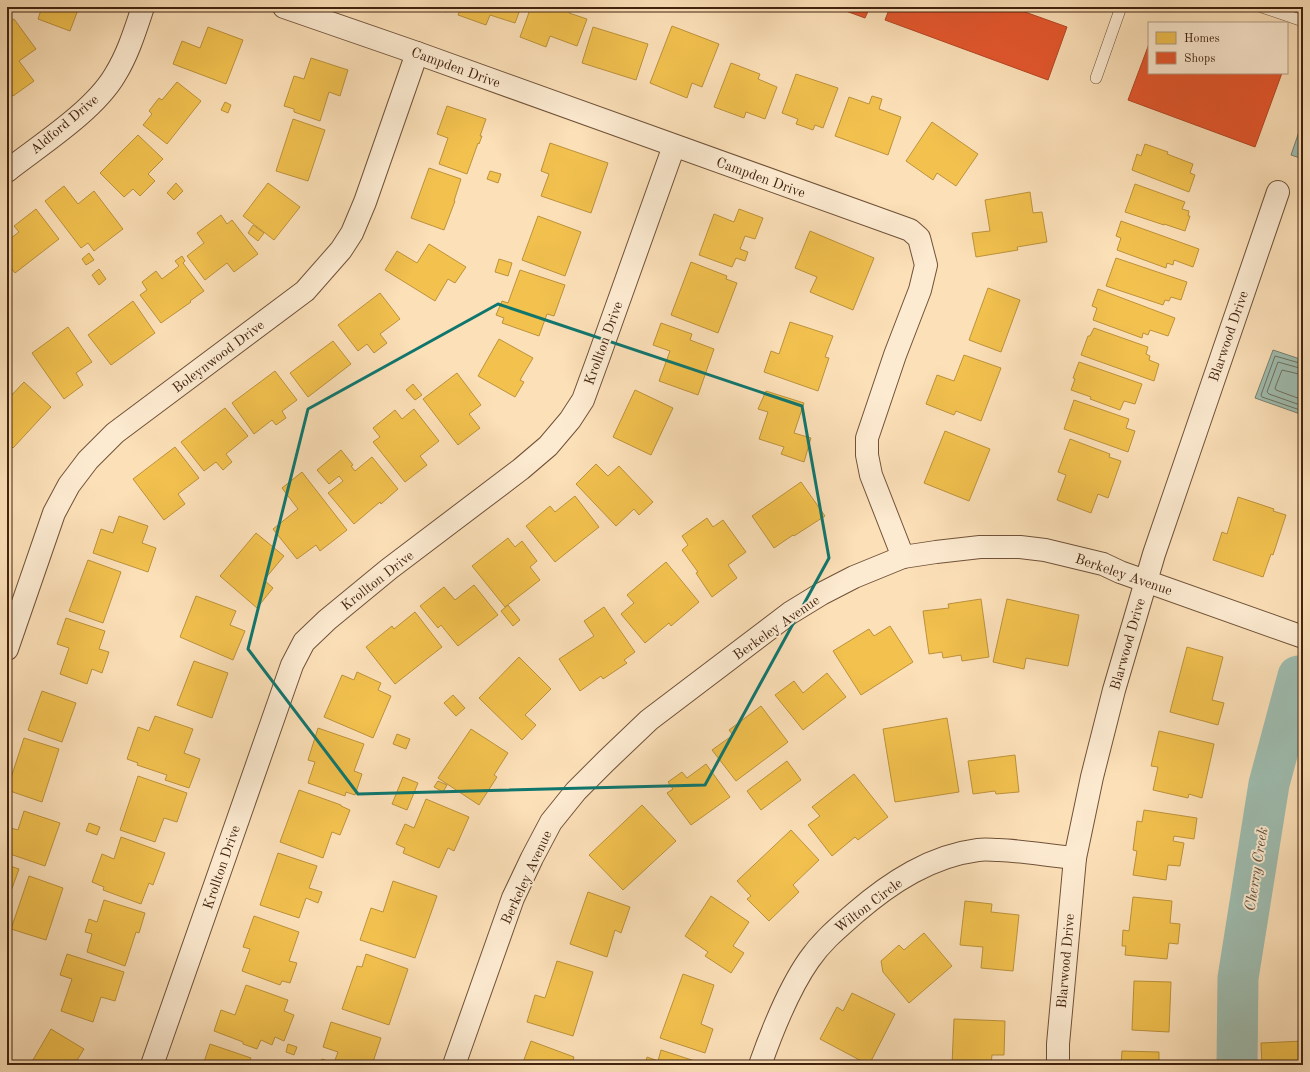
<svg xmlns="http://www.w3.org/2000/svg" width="1310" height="1072" viewBox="0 0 1310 1072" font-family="'Old Standard TT',serif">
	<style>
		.water { fill: #9fbdb0; stroke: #797f6f }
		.homes { fill: #f2c14e; stroke: #bd923b }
		.shops { fill: #e4572e; stroke: #b34724 }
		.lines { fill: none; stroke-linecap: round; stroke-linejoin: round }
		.shore { stroke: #70705f; stroke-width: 1 }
		.river { stroke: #9fbdb0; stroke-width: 41 }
		.service-casing { stroke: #705238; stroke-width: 12 }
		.minor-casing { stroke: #705238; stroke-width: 24 }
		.tertiary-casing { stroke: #705238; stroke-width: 24 }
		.service { stroke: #fdebd1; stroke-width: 11 }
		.minor { stroke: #fdebd1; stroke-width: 22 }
		.tertiary { stroke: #fdebd1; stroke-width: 22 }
		.marked { fill: none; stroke: #0f766e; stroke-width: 3; stroke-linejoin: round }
		.labels { text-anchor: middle; stroke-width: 4; stroke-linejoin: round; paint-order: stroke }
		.street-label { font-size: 14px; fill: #41230e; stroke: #fdebd1 }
		.water-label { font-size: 15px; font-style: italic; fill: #5d513f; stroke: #fdebd1 }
	</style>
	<rect width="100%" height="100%" fill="#fce0b8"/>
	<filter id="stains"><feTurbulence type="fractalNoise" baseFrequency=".005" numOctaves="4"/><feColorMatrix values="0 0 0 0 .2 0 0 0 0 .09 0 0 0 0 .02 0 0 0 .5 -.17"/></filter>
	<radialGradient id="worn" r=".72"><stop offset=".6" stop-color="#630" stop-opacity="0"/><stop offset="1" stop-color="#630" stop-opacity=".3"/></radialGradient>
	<g class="water">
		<path d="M 1302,123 L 1303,123 L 1303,159 L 1291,155 Z"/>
		<path d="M 1273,350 L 1303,360 L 1303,415 L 1255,398 Z"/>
	</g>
	<g class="homes">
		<path d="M 42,7 L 79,7 L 70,31 L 38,19 Z"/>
		<path d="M 433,7 L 448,7 L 446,12 Z"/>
		<path d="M 461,7 L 521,7 L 515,23 L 490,15 L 486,25 L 458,15 Z"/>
		<path d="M 531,7 L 571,7 L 569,13 L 587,19 L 577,46 L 550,36 L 546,47 L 520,37 Z"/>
		<path d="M 14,19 L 36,49 L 19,61 L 34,81 L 13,96 L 7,88 L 7,24 Z"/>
		<path d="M 672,26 L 719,44 L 702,87 L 692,83 L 687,98 L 650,83 Z"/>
		<path d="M 208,27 L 243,40 L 226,84 L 173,64 L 182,41 L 200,48 Z"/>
		<path d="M 593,27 L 648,44 L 636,80 L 582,63 Z"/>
		<path d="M 311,58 L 348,70 L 340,96 L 329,92 L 320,121 L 294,112 L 294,109 L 284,106 L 294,76 L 304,79 Z"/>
		<path d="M 731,63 L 760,74 L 758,79 L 777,87 L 765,119 L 746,112 L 744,118 L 714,107 Z"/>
		<path d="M 796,74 L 838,88 L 823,128 L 815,125 L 813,130 L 802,126 L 796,124 L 798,119 L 782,113 Z"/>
		<path d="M 177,82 L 201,101 L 167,144 L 143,125 L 152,114 L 149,111 L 159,98 L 162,100 Z"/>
		<path d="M 872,96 L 882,99 L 879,109 L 901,117 L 888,155 L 835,136 L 849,97 L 869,104 Z"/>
		<path d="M 225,102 L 231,105 L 228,113 L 221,110 Z"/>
		<path d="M 447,106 L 486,119 L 480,136 L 482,136 L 479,144 L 478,143 L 467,174 L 439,164 L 448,138 L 437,134 Z"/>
		<path d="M 293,119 L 325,130 L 308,181 L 276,171 Z"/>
		<path d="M 932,122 L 978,154 L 956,186 L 937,173 L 933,180 L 906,161 Z"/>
		<path d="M 138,135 L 163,159 L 148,174 L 155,181 L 140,196 L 133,189 L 124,197 L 100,173 Z"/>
		<path d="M 550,143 L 608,163 L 591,213 L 541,196 L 549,174 L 541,171 Z"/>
		<path d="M 1145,144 L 1168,152 L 1167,154 L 1193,164 L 1190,173 L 1195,175 L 1189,192 L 1132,170 L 1137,154 L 1141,156 Z"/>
		<path d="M 429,168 L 461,179 L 454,201 L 455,201 L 444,230 L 411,218 Z"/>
		<path d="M 490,171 L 501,174 L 498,183 L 487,179 Z"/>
		<path d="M 176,183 L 183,191 L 174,200 L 167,193 Z"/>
		<path d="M 268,183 L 300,207 L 274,240 L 243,216 Z"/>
		<path d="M 1135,184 L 1185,202 L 1182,209 L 1189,211 L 1188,216 L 1190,216 L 1185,231 L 1164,224 L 1164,225 L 1125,212 Z"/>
		<path d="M 64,186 L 78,204 L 94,191 L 123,229 L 94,251 L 88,243 L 81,248 L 45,201 Z"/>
		<path d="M 1030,192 L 1033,213 L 1042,212 L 1047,242 L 1017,247 L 1018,250 L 976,257 L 972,233 L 990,231 L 985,200 Z"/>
		<path d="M 36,209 L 59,239 L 15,273 L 7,263 L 7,241 L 19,232 L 14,226 Z"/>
		<path d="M 739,209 L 763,218 L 755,239 L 745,236 L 740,249 L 748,252 L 745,261 L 736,258 L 732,267 L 699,255 L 714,214 L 734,222 Z"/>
		<path d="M 221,215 L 227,224 L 232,220 L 258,254 L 234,272 L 227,263 L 205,280 L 187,256 L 204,243 L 197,233 Z"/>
		<path d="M 538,216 L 581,232 L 565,276 L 522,260 Z"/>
		<path d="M 1121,221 L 1199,249 L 1193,267 L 1174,260 L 1173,265 L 1167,263 L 1166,268 L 1117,250 L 1121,238 L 1116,236 Z"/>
		<path d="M 253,225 L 264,233 L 258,241 L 248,233 Z"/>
		<path d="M 810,231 L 874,258 L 853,310 L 810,292 L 817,277 L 795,268 Z"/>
		<path d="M 429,244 L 466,267 L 455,283 L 448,279 L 435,301 L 385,270 L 397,251 L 417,263 Z"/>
		<path d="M 89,253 L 94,260 L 86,265 L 82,259 Z"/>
		<path d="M 182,256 L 185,261 L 183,263 L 204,291 L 190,301 L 191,302 L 161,323 L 140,295 L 147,290 L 142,282 L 156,271 L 162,279 L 179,266 L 175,261 Z"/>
		<path d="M 1116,258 L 1187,282 L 1181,300 L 1171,297 L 1169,301 L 1165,300 L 1163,305 L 1106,286 Z"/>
		<path d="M 499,259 L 512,263 L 508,276 L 495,272 Z"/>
		<path d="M 691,262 L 727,276 L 726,279 L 737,283 L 718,333 L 671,315 Z"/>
		<path d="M 99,269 L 106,279 L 99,285 L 92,275 Z"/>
		<path d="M 520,270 L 565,285 L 554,316 L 547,314 L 539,336 L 502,323 L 504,318 L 496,315 L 502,301 L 508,303 Z"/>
		<path d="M 988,288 L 1020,300 L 1001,352 L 969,340 Z"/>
		<path d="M 1098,289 L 1175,318 L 1168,336 L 1150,330 L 1148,335 L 1143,333 L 1142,338 L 1093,320 L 1097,308 L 1092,306 Z"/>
		<path d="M 380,293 L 400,319 L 380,334 L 387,343 L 374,353 L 367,344 L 358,351 L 338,325 Z"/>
		<path d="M 133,301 L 155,333 L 111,365 L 88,335 Z"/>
		<path d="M 790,322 L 833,336 L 825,357 L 829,358 L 818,391 L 764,372 L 771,351 L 779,354 Z"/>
		<path d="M 661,323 L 692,334 L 690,340 L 714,349 L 698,395 L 659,381 L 670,351 L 653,345 Z"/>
		<path d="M 68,327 L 92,362 L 76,373 L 83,385 L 64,399 L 32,353 Z"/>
		<path d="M 1094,328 L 1148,347 L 1146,354 L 1150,356 L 1149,360 L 1159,364 L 1154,381 L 1081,355 L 1088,336 L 1090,336 Z"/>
		<path d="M 499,339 L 533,358 L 520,380 L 524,382 L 515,397 L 478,376 Z"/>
		<path d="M 333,341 L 351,364 L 308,397 L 290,373 Z"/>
		<path d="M 964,355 L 1001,368 L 981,421 L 956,411 L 954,415 L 926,404 L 937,375 L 954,381 Z"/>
		<path d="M 1079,362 L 1142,384 L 1135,404 L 1124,401 L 1120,410 L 1090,399 L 1091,397 L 1071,390 L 1075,379 L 1073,378 Z"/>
		<path d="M 275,371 L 297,400 L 282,411 L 286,418 L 276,425 L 272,420 L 254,434 L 232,403 Z"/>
		<path d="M 457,373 L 481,405 L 469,414 L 480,428 L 458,445 L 423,399 Z"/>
		<path d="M 24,382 L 51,407 L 13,448 L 7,442 L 7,400 Z"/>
		<path d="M 413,384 L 422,395 L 415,400 L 406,390 Z"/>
		<path d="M 635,390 L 673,408 L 651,455 L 613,437 Z"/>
		<path d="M 766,391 L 804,403 L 794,433 L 811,438 L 804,462 L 781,454 L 784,447 L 759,439 L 768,412 L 758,409 Z"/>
		<path d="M 1074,400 L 1129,419 L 1126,428 L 1135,431 L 1128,452 L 1064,429 Z"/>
		<path d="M 225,408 L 248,436 L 226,454 L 232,462 L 223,470 L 216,462 L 204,471 L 181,442 Z"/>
		<path d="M 414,409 L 439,441 L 420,456 L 427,465 L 405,482 L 373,442 L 380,437 L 373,428 L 395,410 L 402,419 Z"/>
		<path d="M 945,431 L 990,449 L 969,501 L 924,483 Z"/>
		<path d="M 1070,439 L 1110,454 L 1109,457 L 1121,461 L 1108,498 L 1098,494 L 1091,513 L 1057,500 L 1066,475 L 1058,472 Z"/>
		<path d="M 175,447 L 199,478 L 178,494 L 185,504 L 164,520 L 133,479 Z"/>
		<path d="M 341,450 L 353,465 L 351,466 L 355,471 L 372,457 L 398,489 L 381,504 L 380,502 L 354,524 L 328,493 L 343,481 L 339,476 L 329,484 L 317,470 Z"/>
		<path d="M 596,464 L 608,476 L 619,466 L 653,502 L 639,515 L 634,509 L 616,526 L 576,484 Z"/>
		<path d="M 302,472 L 347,530 L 320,551 L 316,545 L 297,559 L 273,529 L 298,509 L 282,488 Z"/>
		<path d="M 801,482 L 825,516 L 794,536 L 793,535 L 774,548 L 752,516 Z"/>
		<path d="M 575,496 L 599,527 L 555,562 L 526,526 L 550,506 L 555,512 Z"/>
		<path d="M 1238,497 L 1274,509 L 1273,511 L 1286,515 L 1273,555 L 1271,554 L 1263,577 L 1213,560 L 1222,532 L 1227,534 Z"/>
		<path d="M 119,516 L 148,526 L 142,543 L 156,548 L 148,572 L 93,553 L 101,529 L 113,533 Z"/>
		<path d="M 707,518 L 713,527 L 723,520 L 746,552 L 728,565 L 737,578 L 712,597 L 696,573 L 698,572 L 682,550 L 688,545 L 682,536 Z"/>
		<path d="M 256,533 L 284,556 L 264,580 L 273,588 L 257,608 L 220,576 Z"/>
		<path d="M 508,538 L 515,547 L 522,541 L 537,561 L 530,567 L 540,580 L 505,607 L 472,566 Z"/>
		<path d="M 88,560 L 121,572 L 103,623 L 69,611 Z"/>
		<path d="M 666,562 L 699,602 L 671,626 L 669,623 L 645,643 L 621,614 L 634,603 L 627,595 Z"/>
		<path d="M 474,585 L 498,615 L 458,646 L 441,625 L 438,628 L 420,606 L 444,587 L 455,600 Z"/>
		<path d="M 196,596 L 236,611 L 230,625 L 245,631 L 233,660 L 180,637 Z"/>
		<path d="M 981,599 L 989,657 L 962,661 L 961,655 L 943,658 L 942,652 L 929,654 L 923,611 L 949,608 L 948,604 Z"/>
		<path d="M 1007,599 L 1079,615 L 1068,666 L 1026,658 L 1024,669 L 993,662 Z"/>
		<path d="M 508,605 L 520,620 L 513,626 L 501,611 Z"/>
		<path d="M 604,607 L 635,652 L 624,660 L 627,663 L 603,679 L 601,676 L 580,691 L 559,659 L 594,636 L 584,621 Z"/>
		<path d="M 415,612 L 442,647 L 395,684 L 366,647 L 392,626 L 394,629 Z"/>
		<path d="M 66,618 L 105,631 L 99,649 L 109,652 L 102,673 L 92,669 L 87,684 L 60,674 L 69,648 L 57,644 Z"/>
		<path d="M 890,626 L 913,662 L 861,695 L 833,651 L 869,629 L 874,636 Z"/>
		<path d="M 1187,647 L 1223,657 L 1212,700 L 1224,703 L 1218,725 L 1170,712 Z"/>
		<path d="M 519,657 L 551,689 L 525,715 L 536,725 L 522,740 L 479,698 Z"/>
		<path d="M 194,661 L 228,673 L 212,718 L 177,705 Z"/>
		<path d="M 357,672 L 381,683 L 378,690 L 391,696 L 373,738 L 324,717 L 342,675 L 354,680 Z"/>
		<path d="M 827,673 L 846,697 L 803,730 L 775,695 L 794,681 L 803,693 Z"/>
		<path d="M 42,691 L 76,703 L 62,742 L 28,730 Z"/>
		<path d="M 453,695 L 465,708 L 456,716 L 444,703 Z"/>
		<path d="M 761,706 L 788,742 L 736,781 L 712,750 L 733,735 L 729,730 Z"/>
		<path d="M 155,716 L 193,729 L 184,753 L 200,759 L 189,788 L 165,780 L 167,775 L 137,765 L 138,763 L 127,759 L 138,727 L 149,731 Z"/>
		<path d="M 947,718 L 959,792 L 895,802 L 883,729 Z"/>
		<path d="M 318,728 L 364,744 L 354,771 L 362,774 L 355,795 L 346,792 L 345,796 L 308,783 L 315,762 L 308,760 Z"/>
		<path d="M 471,729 L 508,753 L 494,775 L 497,777 L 479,805 L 438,778 Z"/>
		<path d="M 1159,731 L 1214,744 L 1202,798 L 1189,794 L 1188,798 L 1153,790 L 1158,767 L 1151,766 Z"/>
		<path d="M 397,734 L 410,739 L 406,749 L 393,744 Z"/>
		<path d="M 24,738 L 59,749 L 42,802 L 7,790 Z"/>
		<path d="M 1015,755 L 1019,792 L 996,794 L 995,791 L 973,794 L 968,761 Z"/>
		<path d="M 787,761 L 801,780 L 761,810 L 747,791 Z"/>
		<path d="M 706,764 L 730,797 L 691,825 L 667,793 L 673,789 L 668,782 L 682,772 L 687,778 Z"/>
		<path d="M 854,774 L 888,817 L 858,840 L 855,837 L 832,856 L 808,825 L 820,816 L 812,807 Z"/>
		<path d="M 138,776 L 187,793 L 177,822 L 164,818 L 155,842 L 120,830 Z"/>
		<path d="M 403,777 L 418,783 L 407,810 L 392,804 Z"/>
		<path d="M 438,781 L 447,785 L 443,792 L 434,787 Z"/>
		<path d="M 299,790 L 341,805 L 341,806 L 350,810 L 340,835 L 332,832 L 323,858 L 280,842 Z"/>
		<path d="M 426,799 L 469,817 L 454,851 L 448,848 L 439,868 L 403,853 L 405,848 L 396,844 L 405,824 L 414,828 Z"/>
		<path d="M 642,805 L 676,841 L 623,890 L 589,855 Z"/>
		<path d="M 1144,810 L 1197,818 L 1194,839 L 1174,836 L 1173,841 L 1184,843 L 1180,866 L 1168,865 L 1166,880 L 1133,875 L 1137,851 L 1133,850 L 1137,821 L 1142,822 Z"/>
		<path d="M 24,811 L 60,823 L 45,866 L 7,853 L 7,827 L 18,830 Z"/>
		<path d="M 89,823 L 100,827 L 97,835 L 86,831 Z"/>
		<path d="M 791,830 L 819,860 L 793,885 L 799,892 L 769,921 L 747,899 L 751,896 L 737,881 Z"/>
		<path d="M 121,837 L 165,853 L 153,885 L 149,883 L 141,904 L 103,890 L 104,887 L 92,882 L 102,854 L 114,859 Z"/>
		<path d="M 278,853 L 317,866 L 309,888 L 322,892 L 318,903 L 306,898 L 299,918 L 260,905 Z"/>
		<path d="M 7,865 L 19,869 L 10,894 L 12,895 L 8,908 Z"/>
		<path d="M 29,876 L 63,888 L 46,940 L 11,929 Z"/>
		<path d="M 393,881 L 437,896 L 415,958 L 360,940 L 371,908 L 383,912 Z"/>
		<path d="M 588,892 L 630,907 L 621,933 L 615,930 L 607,957 L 570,944 Z"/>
		<path d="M 711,896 L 749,922 L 733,946 L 744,953 L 731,973 L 705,956 L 708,952 L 685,936 Z"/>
		<path d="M 1133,897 L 1172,901 L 1170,923 L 1180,924 L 1178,944 L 1169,943 L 1167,959 L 1125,955 L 1126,946 L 1122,946 L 1123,930 L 1129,931 Z"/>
		<path d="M 104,900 L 145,913 L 139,933 L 136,932 L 125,966 L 87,952 L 92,934 L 85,932 L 89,919 L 97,922 Z"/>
		<path d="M 965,901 L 992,904 L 991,912 L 1019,915 L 1013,971 L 981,968 L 983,947 L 960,945 Z"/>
		<path d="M 254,916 L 299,932 L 289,961 L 297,963 L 290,983 L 282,981 L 280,985 L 242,971 L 250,949 L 243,947 Z"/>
		<path d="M 924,933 L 952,966 L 909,1003 L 883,972 L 881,961 L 899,945 L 904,950 Z"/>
		<path d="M 67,954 L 124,972 L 115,1001 L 101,997 L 93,1022 L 61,1011 L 72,979 L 60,975 Z"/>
		<path d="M 366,954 L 408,969 L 389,1025 L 342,1009 L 357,966 L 362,967 Z"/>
		<path d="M 557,961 L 593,972 L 573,1036 L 527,1022 L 535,995 L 545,998 Z"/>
		<path d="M 683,974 L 714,985 L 701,1024 L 713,1029 L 705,1053 L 660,1038 Z"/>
		<path d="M 1134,981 L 1171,982 L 1169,1032 L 1132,1030 Z"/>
		<path d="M 246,985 L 288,1000 L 284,1011 L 294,1015 L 284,1041 L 275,1037 L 272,1045 L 261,1040 L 257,1049 L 243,1044 L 243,1042 L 214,1031 L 221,1010 L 235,1015 Z"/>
		<path d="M 852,993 L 895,1014 L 869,1065 L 820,1039 L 837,1007 L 843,1011 Z"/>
		<path d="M 954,1019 L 1005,1021 L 1004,1055 L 992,1055 L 991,1065 L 952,1065 Z"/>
		<path d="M 331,1022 L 381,1038 L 372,1065 L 320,1065 L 322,1059 L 334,1063 L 338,1052 L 323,1047 Z"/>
		<path d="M 51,1029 L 84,1049 L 74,1065 L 30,1065 Z"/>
		<path d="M 531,1041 L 574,1057 L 572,1065 L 563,1065 L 557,1063 L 556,1065 L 522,1065 Z"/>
		<path d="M 1303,1041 L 1303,1065 L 1262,1065 L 1261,1043 Z"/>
		<path d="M 210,1044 L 251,1058 L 248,1065 L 203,1065 Z"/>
		<path d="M 288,1044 L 297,1047 L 294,1055 L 286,1052 Z"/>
		<path d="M 661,1050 L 698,1062 L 697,1065 L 645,1065 L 647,1057 L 658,1061 Z"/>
		<path d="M 1122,1051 L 1159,1052 L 1159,1065 L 1121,1065 Z"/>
	</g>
	<g class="shops">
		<path d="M 835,7 L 870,7 L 865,18 Z"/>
		<path d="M 890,7 L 1011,7 L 1067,27 L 1048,80 L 885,20 Z"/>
		<path d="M 1149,44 L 1149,73 L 1282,73 L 1255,147 L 1128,100 Z"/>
	</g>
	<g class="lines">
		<g class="shore">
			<path d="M 1303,364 L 1275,356 L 1261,395 L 1262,397 L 1303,411"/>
			<path d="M 1303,369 L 1278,362 L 1267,392 L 1269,394 L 1303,406"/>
			<path d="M 1303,375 L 1282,370 L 1275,388 L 1276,390 L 1303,400"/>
		</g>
		<path class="river" d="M 1237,1065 L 1238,978 L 1269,784 L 1298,676"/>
		<g class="service-casing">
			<g id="service">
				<path d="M 1262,7 L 1303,21"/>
				<path d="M 1096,78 L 1121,7"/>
			</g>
		</g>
		<g class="minor-casing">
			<g id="minor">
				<path d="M 284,7 L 417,53 L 910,230 L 919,238 L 926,265 L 920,290 L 895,355 L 867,438 L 867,455 L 871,475 L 903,557"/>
				<path d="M 7,171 C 40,145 94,111 115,75 C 128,54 135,31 143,7"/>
				<path d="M 7,649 L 54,513 L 69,485 L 88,460 L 115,433 L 305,291 L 341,250 L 352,233 L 365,202 L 417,53"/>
				<path d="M 152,1065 L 292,665 L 304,642 L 327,620 L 389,569 L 521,469 L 548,446 L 570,420 L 583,400 L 598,359 L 674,146"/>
				<path d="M 760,1065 C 772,1031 788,990 809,960 C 822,941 838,928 855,913 C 891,882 931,856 978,850 C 985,849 992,850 999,850 C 1025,851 1050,856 1075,858"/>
				<path d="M 1058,1065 L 1058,1044 L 1075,858 L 1092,777 L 1114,690 L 1154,554 L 1278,192"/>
			</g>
		</g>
		<g class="tertiary-casing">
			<path id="tertiary" d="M 454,1065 L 513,898 L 532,858 L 551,822 L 576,791 L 606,761 L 649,720 L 790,613 L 821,594 L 854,577 L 903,557 L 936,552 L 980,547 L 1020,547 L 1045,550 L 1103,564 L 1120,572 L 1303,637"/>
		</g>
		<use href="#service" class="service"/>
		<use href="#minor" class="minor"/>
		<use href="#tertiary" class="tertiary"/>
	</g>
	<path class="marked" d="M 498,304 L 802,406 L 829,558 L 705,785 L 358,794 L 248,649 L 308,409 Z"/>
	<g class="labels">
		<g class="street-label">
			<text transform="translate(456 67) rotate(20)" y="5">Campden Drive</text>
			<text transform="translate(64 124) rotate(-40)" y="5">Aldford Drive</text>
			<text transform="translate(761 177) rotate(20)" y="5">Campden Drive</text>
			<text transform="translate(1228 336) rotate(-71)" y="5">Blarwood Drive</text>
			<text transform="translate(603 343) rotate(-70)" y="5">Krollton Drive</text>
			<text transform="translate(218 356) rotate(-37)" y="5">Boleynwood Drive</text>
			<text transform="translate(1124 574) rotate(19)" y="5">Berkeley Avenue</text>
			<text transform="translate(377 580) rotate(-38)" y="5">Krollton Drive</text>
			<text transform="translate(776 627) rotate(-35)" y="5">Berkeley Avenue</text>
			<text transform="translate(1127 644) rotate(-74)" y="5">Blarwood Drive</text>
			<text transform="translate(221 867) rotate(-71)" y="5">Krollton Drive</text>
			<text transform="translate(526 877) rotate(-65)" y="5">Berkeley Avenue</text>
			<text transform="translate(868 905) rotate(-37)" y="5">Wilton Circle</text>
			<text transform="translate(1065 961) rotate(-85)" y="5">Blarwood Drive</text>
		</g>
		<g class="water-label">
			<text transform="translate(1256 869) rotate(-81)" y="5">Cherry Creek</text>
		</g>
	</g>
	<rect width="1310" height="1072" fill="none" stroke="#fce0b8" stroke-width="24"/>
	<rect x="8" y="8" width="1294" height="1056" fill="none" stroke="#41230e" stroke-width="2"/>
	<rect x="12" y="12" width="1286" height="1048" fill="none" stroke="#41230e"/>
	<rect x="1148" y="22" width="140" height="52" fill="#fdebd1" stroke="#b29b83"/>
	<rect x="1156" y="32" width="20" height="12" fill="#f2c14e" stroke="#b29b83"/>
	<text x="1184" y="42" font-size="12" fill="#41230e">Homes</text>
	<rect x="1156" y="52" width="20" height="12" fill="#e4572e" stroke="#b29b83"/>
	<text x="1184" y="62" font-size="12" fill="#41230e">Shops</text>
	<rect width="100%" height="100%" filter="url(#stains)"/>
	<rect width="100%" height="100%" fill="url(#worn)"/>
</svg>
